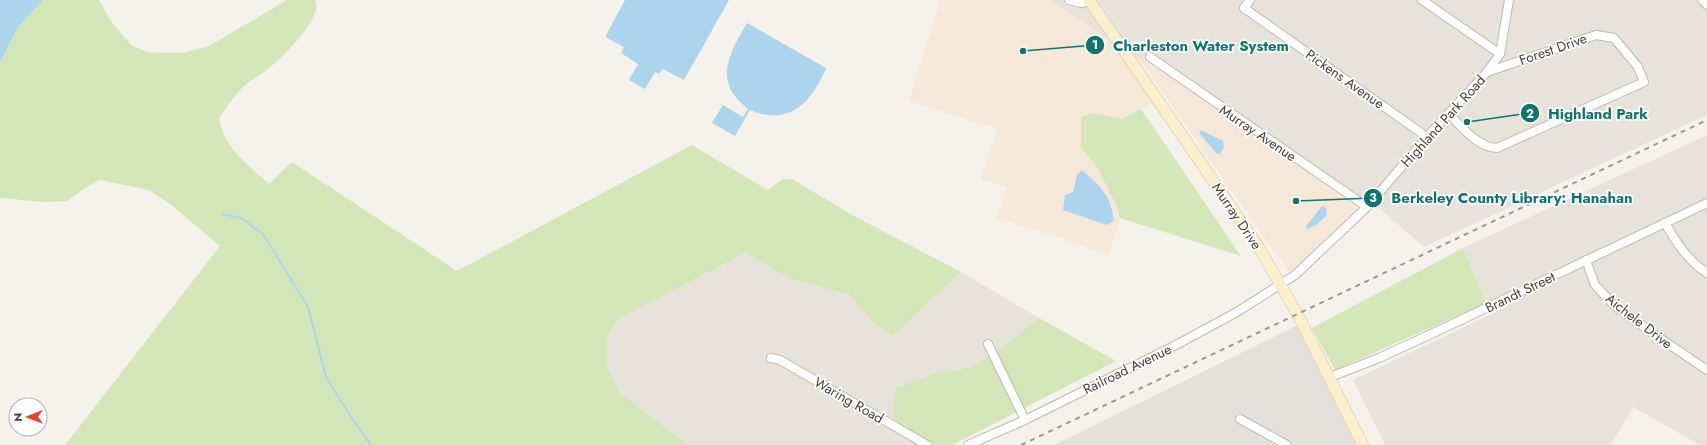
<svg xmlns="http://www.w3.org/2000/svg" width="1707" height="445" viewBox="0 0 1707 445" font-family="Jost,sans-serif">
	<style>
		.residential { fill: #e8e3da }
		.commercial { fill: #f5e8d8 }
		.industrial { fill: #e4e1dc }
		.green { fill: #d2e6b7 }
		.water { fill: #acd4ed }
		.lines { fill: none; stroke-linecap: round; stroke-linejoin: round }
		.stream { stroke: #acd4ed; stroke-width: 2 }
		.street-casing { stroke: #c0b9ae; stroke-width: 10 }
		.secondary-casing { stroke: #d1c39d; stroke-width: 12 }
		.street { stroke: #fff; stroke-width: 8 }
		.secondary { stroke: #fcefce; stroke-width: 11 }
		.rail { stroke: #999; stroke-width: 2; stroke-dasharray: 5 5; stroke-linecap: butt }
		.labels { text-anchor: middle; stroke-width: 3.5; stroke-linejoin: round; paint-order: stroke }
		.street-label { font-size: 14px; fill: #494239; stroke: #fff }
		.leader { fill: none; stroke: #0f766e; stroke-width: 1.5 }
		.callout-dot { fill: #0f766e; stroke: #fff; stroke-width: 1.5 }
		.mark-label { font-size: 12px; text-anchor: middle; font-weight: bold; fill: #fff }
		.callout-label { font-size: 15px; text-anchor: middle; font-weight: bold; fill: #0f766e; stroke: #fff; stroke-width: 3.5; stroke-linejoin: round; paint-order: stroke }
	</style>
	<rect width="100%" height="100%" fill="#f5f1eb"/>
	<g class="residential">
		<path d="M 1049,0 L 1707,0 L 1707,115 L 1424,247 L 1372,202 L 1367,207 L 1150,57 L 1140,60 Z"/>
		<path d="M 1707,135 L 1707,445 L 1700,445 L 1633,407 L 1611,445 L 1385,445 L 1353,380 L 1504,308 L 1501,301 L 1488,307 L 1463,248 Z"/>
		<path d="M 745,253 L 791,279 L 850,295 L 872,322 L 893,336 L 961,272 L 1039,318 L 1005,345 L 971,367 L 935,373 L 896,388 L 894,418 L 896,427 L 927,445 L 688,445 L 619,392 L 607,366 L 607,337 L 619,319 Z"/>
	</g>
	<g class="commercial">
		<path d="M 940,0 L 1049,0 L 1120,47 L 1157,101 L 1122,119 L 1093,113 L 1081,148 L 1097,167 L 1117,207 L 1120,218 L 1109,256 L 1064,239 L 997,218 L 1007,187 L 981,179 L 997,129 L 909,101 Z"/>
		<path d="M 1150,57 L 1367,207 L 1293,276 L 1260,232 L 1140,60 Z"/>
	</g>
	<path class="industrial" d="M 1302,323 L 1363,445 L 1054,445 Z"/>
	<g class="green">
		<path d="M 43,0 L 99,0 L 110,20 L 131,45 L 147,52 L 167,53 L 183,53 L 209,46 L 287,0 L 315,0 C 325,16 281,59 269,68 C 259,76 247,82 239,91 C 232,99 226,109 219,118 C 224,148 248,165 269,184 L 292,162 L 457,271 L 692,145 L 768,190 L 783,179 L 792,179 L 854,216 L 961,272 L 893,336 L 872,322 L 850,295 L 791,279 L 745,253 L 619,319 L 607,337 L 607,366 L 619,392 L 688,445 L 65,445 L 220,246 L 170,204 L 149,190 L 100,180 L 82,190 L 67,201 L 43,202 L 0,198 L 0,63 L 18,27 Z"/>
		<path d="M 1141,109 L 1241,256 L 1120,218 L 1117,207 L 1097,167 L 1081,148 L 1081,117 L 1093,113 L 1122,119 Z"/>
		<path d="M 1463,248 L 1486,303 L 1335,370 L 1312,328 Z"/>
		<path d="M 1039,318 L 1116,361 L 952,445 L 934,445 L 895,423 L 893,407 L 896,388 L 935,373 L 971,367 L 1005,345 Z"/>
	</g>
	<g class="water">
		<path d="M 0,0 L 43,0 L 18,27 L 0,63 Z"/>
		<path d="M 625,0 L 729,0 L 684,80 L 663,69 L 659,74 L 655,72 L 645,89 L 629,80 L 638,64 L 621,53 L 624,47 L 605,37 Z"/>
		<path d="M 747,23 L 826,68 C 812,102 789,127 750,110 L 735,136 L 712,123 L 723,105 L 743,117 L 748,109 C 744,105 738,101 735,96 C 716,72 735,44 747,23 Z"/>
		<path d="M 1201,130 L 1223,141 L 1224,147 L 1220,154 L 1217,154 L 1199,133 Z"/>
		<path d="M 1082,170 C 1101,187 1110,194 1114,220 L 1107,225 L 1063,210 L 1065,195 L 1073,192 L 1077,175 Z"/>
		<path d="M 1322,206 L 1327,209 L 1326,216 L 1316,225 L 1306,229 L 1307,225 Z"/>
	</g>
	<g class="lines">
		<path class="stream" d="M 222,214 L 241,218 L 263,234 L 308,307 L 326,377 L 353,420 L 371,445"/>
		<g class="street-casing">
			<g id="street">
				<path d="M 1069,0 L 1081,3 L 1090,1"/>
				<path d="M 1250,0 L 1244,8 L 1427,137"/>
				<path d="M 1422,0 L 1500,54"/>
				<path d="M 1702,0 L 1707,5"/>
				<path d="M 1150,57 L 1367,207"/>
				<path d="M 1449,114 C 1462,127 1477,147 1497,148 L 1644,82 L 1638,67 L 1614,38 L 1596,35 L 1487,72"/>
				<path d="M 1665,223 C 1676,242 1688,261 1707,273"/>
				<path d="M 1586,260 L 1595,285 L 1615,306 L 1651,332 L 1707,370"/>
				<path d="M 988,344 L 1025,420"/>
				<path d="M 771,358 L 780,360 L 927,445"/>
				<path d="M 1330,377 L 1379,358 L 1444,328 L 1707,203"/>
				<path d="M 1240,419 L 1287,445"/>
				<path d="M 968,445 L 1025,420 L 1176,345 L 1237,312 L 1295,275 L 1367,207 L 1427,137 L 1487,72 L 1500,54 L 1509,0"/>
			</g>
		</g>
		<g class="secondary-casing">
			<path id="secondary" d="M 1089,0 L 1258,246 L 1299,317 L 1363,445"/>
		</g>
		<use href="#street" class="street"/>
		<use href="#secondary" class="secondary"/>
		<path class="rail" d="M 1021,445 L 1707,120"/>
	</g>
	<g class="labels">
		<g class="street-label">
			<text transform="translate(1553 49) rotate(-19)" y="5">Forest Drive</text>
			<text transform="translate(1345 79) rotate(35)" y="5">Pickens Avenue</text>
			<text transform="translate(1443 121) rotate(-48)" y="5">Highland Park Road</text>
			<text transform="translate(1258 133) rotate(34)" y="5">Murray Avenue</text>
			<text transform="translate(1237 216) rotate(56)" y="5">Murray Drive</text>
			<text transform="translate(1520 292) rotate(-26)" y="5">Brandt Street</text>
			<text transform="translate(1639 321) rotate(38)" y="5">Aichele Drive</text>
			<text transform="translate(1127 369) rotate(-26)" y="5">Railroad Avenue</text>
			<text transform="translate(849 400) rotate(30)" y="5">Waring Road</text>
		</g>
	</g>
	<path class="leader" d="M1023 51L1095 45M1467 122L1530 113M1296 201L1373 198"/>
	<g class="callout-dot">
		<circle cx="1023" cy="51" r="4"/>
		<circle cx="1467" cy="122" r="4"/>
		<circle cx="1296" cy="201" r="4"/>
		<circle cx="1095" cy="45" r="10"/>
		<circle cx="1530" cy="113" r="10"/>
		<circle cx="1373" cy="198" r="10"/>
	</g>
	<g class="mark-label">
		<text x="1095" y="49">1</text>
		<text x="1530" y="118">2</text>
		<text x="1373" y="202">3</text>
	</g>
	<g class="callout-label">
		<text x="1201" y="51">Charleston Water System</text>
		<text x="1598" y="119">Highland Park</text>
		<text x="1512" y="203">Berkeley County Library: Hanahan</text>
	</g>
	<g transform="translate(28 417) rotate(269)"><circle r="19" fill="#ffffff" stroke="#b6b3b0"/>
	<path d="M0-3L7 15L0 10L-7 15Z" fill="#ed4229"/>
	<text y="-6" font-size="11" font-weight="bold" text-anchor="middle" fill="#494239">N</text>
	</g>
</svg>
